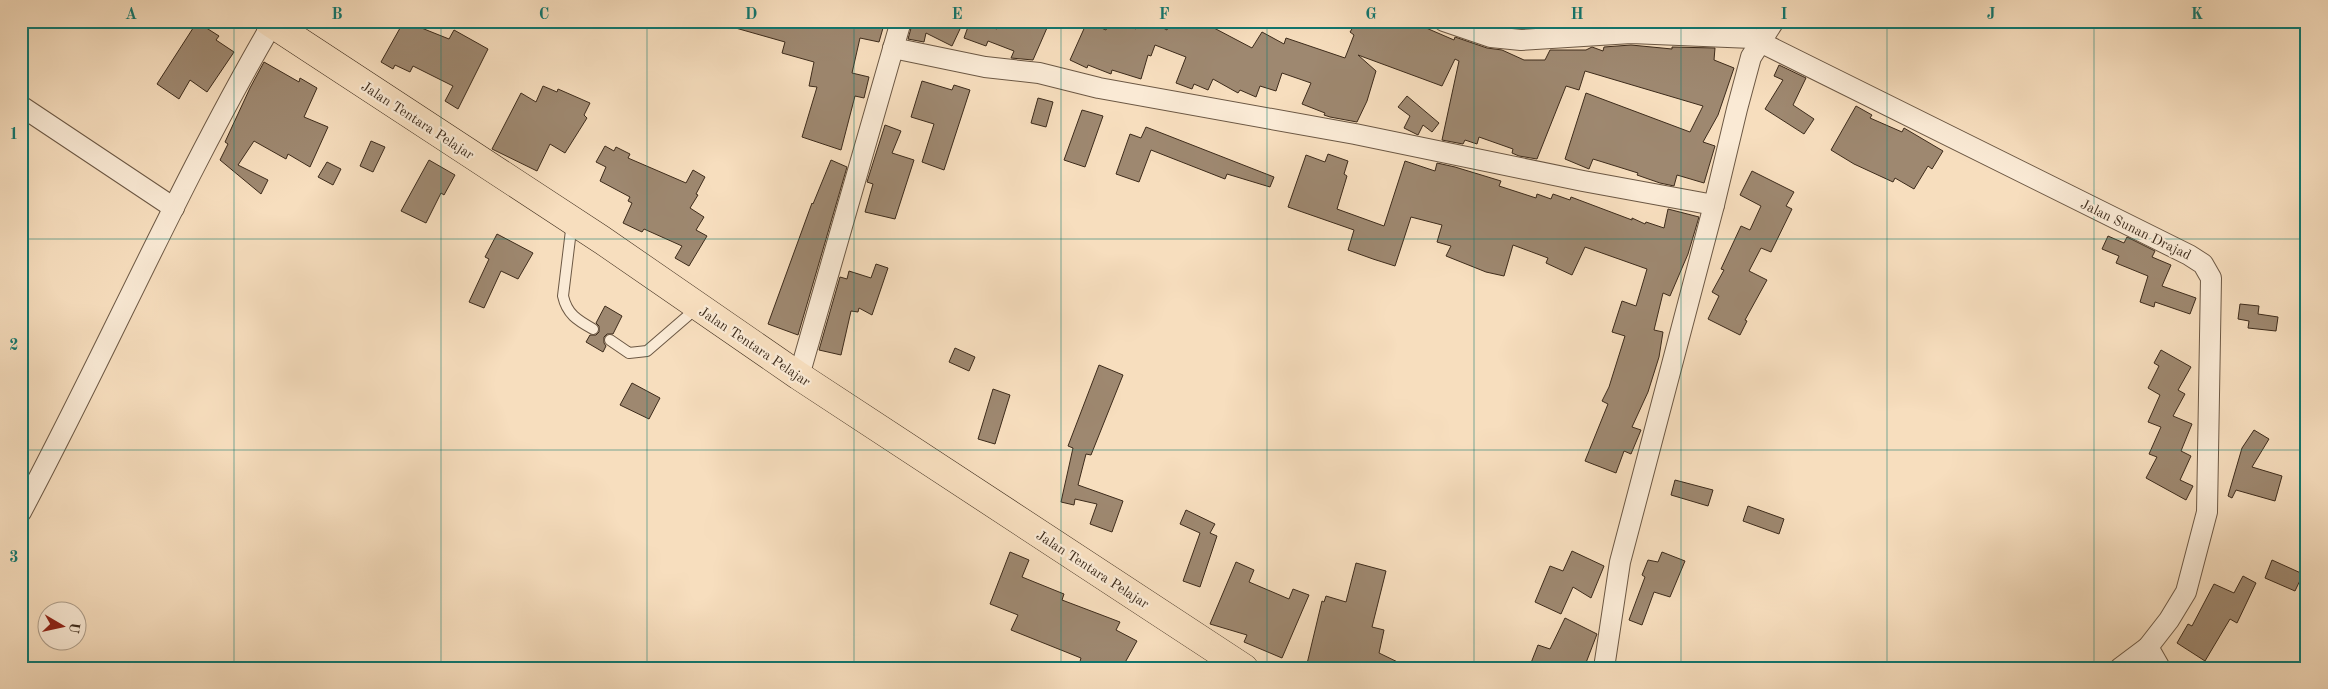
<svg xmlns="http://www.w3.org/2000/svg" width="2328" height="689" viewBox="0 0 2328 689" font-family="'Old Standard TT',serif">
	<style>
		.building { fill: #9e8870; stroke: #3d2b1b }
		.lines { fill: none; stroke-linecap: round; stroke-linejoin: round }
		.lane-casing { stroke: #6c5844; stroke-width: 12 }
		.street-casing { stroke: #6c5844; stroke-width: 22 }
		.primary-casing { stroke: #3d2b1b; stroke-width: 29 }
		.lane { stroke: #faead5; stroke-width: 10 }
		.street { stroke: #faead5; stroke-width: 20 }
		.primary { stroke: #f7debe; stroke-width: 28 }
		.grid { fill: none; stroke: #0f766e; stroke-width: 1; stroke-opacity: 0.55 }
		.labels { text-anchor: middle; stroke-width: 4.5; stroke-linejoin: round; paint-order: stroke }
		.street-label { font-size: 14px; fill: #3d2b1b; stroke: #faead5 }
		.neatline { fill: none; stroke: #0f766e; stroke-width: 2 }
		.grid-label { font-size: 16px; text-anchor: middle; font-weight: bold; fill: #0f766e }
	</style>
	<rect width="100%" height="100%" fill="#f7debe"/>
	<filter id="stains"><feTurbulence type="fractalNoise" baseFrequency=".004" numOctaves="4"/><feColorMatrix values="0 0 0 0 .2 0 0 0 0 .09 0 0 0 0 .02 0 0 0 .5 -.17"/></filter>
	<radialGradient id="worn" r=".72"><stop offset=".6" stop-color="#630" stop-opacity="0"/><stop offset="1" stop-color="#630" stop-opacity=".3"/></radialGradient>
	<g class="building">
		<path d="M 404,21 L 449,39 L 454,30 L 488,49 L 458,109 L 445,101 L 453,86 L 413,66 L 410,72 L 395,65 L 393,69 L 381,62 Z"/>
		<path d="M 726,21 L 856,21 L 883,28 L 879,42 L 860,38 L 852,73 L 869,77 L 864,98 L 855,96 L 841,150 L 802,137 L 817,87 L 809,86 L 814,62 L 782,53 L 785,42 L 725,25 Z"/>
		<path d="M 913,21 L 944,21 L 960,29 L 952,46 L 926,33 L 924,42 L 908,39 Z"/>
		<path d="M 970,21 L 997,29 L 999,21 L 1050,21 L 1033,60 L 1011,58 L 1014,51 L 988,41 L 986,46 L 964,38 Z"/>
		<path d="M 1110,21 L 1119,21 L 1136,29 L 1139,21 L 1150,21 L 1167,30 L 1169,24 L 1175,26 L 1177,21 L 1206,21 L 1215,25 L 1214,28 L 1252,48 L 1262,32 L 1284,44 L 1286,38 L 1345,58 L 1354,35 L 1350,32 L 1357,21 L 1410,21 L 1454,40 L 1455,37 L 1487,48 L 1502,50 L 1524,60 L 1545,60 L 1550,50 L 1586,50 L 1592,47 L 1603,51 L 1604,47 L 1631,45 L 1672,49 L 1672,47 L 1715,48 L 1714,60 L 1734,68 L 1718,115 L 1703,142 L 1715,146 L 1704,183 L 1677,175 L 1674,186 L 1660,183 L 1637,175 L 1638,173 L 1593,159 L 1589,169 L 1565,159 L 1586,93 L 1690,132 L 1703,106 L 1585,71 L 1579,90 L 1566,86 L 1537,159 L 1519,156 L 1512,153 L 1513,149 L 1479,137 L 1477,144 L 1465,140 L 1463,144 L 1442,140 L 1459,61 L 1455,59 L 1442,86 L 1358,55 L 1376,71 L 1367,101 L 1357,122 L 1330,117 L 1324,115 L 1325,113 L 1302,104 L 1311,83 L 1282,73 L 1276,91 L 1260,86 L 1256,97 L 1240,90 L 1238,93 L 1213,79 L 1208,90 L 1194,84 L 1192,89 L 1176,83 L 1186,57 L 1155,45 L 1151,56 L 1148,55 L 1141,79 L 1112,70 L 1111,74 L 1088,65 L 1087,68 L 1070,60 L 1087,22 L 1106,30 Z"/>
		<path d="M 197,22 L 219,36 L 216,40 L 234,52 L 207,92 L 190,80 L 179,99 L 157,84 Z"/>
		<path d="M 264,62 L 299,82 L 300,78 L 317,88 L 304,117 L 328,127 L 310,167 L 288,154 L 286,159 L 254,141 L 238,165 L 268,180 L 261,194 L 220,160 L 228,144 L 225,142 L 250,88 Z"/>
		<path d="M 1779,65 L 1806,78 L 1793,105 L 1814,119 L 1804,134 L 1765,109 L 1783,80 L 1774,76 Z"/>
		<path d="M 922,81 L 952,90 L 954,85 L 970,90 L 944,170 L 922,162 L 934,124 L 911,117 Z"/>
		<path d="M 543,86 L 557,92 L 558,89 L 590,103 L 584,115 L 587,118 L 565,153 L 550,144 L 537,171 L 492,149 L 521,93 L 536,102 Z"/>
		<path d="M 1407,96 L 1439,123 L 1432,132 L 1423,125 L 1418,135 L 1404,128 L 1410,116 L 1398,107 Z"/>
		<path d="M 1038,98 L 1053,102 L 1046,127 L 1031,123 Z"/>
		<path d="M 1856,106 L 1872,115 L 1870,118 L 1902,132 L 1904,128 L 1943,151 L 1932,169 L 1928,166 L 1914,189 L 1895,178 L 1893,182 L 1854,164 L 1831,150 Z"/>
		<path d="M 1082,110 L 1103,116 L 1085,167 L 1064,160 Z"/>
		<path d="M 885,125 L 901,131 L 892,153 L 914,160 L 895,219 L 865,212 L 873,184 L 867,182 Z"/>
		<path d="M 1146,127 L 1274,177 L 1270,187 L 1227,174 L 1225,179 L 1151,150 L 1139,182 L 1116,174 L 1130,134 L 1141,138 Z"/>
		<path d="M 371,141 L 385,147 L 373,172 L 360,166 Z"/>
		<path d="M 605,146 L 614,151 L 616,147 L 630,154 L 628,158 L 686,183 L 693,170 L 705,177 L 696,194 L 698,195 L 690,208 L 704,217 L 696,230 L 707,236 L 689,266 L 675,258 L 682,246 L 644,229 L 642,232 L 623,223 L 632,203 L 628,201 L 630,197 L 600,181 L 606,167 L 596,162 Z"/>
		<path d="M 1328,154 L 1348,161 L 1344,174 L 1347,176 L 1337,209 L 1384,226 L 1405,161 L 1435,171 L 1437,163 L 1455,167 L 1501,181 L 1499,186 L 1536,198 L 1537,194 L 1551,199 L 1553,194 L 1570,200 L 1571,197 L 1632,220 L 1632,218 L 1645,224 L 1646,222 L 1664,228 L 1668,209 L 1699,217 L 1688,254 L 1670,296 L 1663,293 L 1654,330 L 1663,332 L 1659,357 L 1648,392 L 1632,427 L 1641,430 L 1631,454 L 1624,451 L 1616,473 L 1585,461 L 1608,404 L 1602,401 L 1609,387 L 1625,336 L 1612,332 L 1622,301 L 1636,306 L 1647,269 L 1585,247 L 1572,275 L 1546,263 L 1548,258 L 1513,245 L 1504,276 L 1486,272 L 1446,256 L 1451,246 L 1437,242 L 1442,225 L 1411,217 L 1395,266 L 1373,259 L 1348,250 L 1354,230 L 1288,207 L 1306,155 L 1325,162 Z"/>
		<path d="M 429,160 L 455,175 L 444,195 L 441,193 L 426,223 L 401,211 Z"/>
		<path d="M 831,160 L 847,167 L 798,335 L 768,324 L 812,203 L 813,204 Z"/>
		<path d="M 327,162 L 341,169 L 333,185 L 318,177 Z"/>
		<path d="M 1752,171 L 1794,192 L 1786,206 L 1792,209 L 1771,252 L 1761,248 L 1749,271 L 1767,280 L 1745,320 L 1747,321 L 1740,335 L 1708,319 L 1719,296 L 1712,292 L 1724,270 L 1721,269 L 1741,226 L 1750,230 L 1761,206 L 1740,195 Z"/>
		<path d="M 497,234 L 533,253 L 518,279 L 501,271 L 484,308 L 469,302 L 489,259 L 485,257 Z"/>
		<path d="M 2108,236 L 2124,243 L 2127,237 L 2155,251 L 2152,257 L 2171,265 L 2162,286 L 2196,298 L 2190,314 L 2155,302 L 2154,307 L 2140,302 L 2148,276 L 2116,263 L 2119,256 L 2102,249 Z"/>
		<path d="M 876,264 L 888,268 L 872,315 L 859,308 L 858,312 L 851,311 L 841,355 L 819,350 L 840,277 L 847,279 L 849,271 L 871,278 Z"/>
		<path d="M 2240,304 L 2259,306 L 2258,314 L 2278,317 L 2276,331 L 2248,328 L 2249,321 L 2238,319 Z"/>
		<path d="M 605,306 L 622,316 L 613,334 L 607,334 L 604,337 L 604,343 L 606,346 L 603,352 L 586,342 L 590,335 L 596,335 L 599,332 L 599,326 L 596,323 Z"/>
		<path d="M 955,348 L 975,357 L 969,371 L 949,362 Z"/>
		<path d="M 2161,350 L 2191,367 L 2178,390 L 2185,394 L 2173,416 L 2192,424 L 2181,451 L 2191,456 L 2180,480 L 2193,486 L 2186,500 L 2146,478 L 2157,457 L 2149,454 L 2161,427 L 2148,422 L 2160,395 L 2148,388 L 2159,366 L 2154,363 Z"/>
		<path d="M 1099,365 L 1123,375 L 1091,455 L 1086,454 L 1078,485 L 1123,501 L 1112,532 L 1090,524 L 1097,504 L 1075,499 L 1074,505 L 1061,502 L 1073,448 L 1068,446 Z"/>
		<path d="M 632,383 L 660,398 L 649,419 L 620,405 Z"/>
		<path d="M 993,389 L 1010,395 L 995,444 L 978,439 Z"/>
		<path d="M 2254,430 L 2269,439 L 2252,467 L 2282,476 L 2275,501 L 2236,490 L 2232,498 L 2228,496 L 2242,448 Z"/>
		<path d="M 1675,480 L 1713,490 L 1708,506 L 1671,495 Z"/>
		<path d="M 1748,506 L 1784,519 L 1779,534 L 1743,521 Z"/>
		<path d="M 1186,510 L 1215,524 L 1210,533 L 1217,536 L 1200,587 L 1183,581 L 1200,533 L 1180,524 Z"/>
		<path d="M 1572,551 L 1604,566 L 1591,598 L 1573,587 L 1561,614 L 1535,602 L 1550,566 L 1563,571 Z"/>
		<path d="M 1010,552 L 1029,560 L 1022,577 L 1064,594 L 1062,600 L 1120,622 L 1116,630 L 1137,641 L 1122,668 L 1078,668 L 1081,658 L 1011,630 L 1018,615 L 990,604 Z"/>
		<path d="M 1662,552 L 1685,561 L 1670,597 L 1654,592 L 1642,625 L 1629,620 L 1645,577 L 1642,575 L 1648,560 L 1658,562 Z"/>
		<path d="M 2272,560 L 2303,574 L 2295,591 L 2265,578 Z"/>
		<path d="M 1236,562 L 1254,570 L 1249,582 L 1289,599 L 1293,589 L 1309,595 L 1282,658 L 1244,642 L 1247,635 L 1210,624 Z"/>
		<path d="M 1356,563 L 1386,571 L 1372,627 L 1384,630 L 1379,653 L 1410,668 L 1306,668 L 1322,601 L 1324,602 L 1326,596 L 1346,602 Z"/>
		<path d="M 2243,576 L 2256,583 L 2237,623 L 2230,619 L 2205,661 L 2177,643 L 2188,624 L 2192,626 L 2214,584 L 2234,593 Z"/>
		<path d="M 1565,618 L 1597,634 L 1584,668 L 1529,668 L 1538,645 L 1550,649 Z"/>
	</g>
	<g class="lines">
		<g class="lane-casing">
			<g id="lane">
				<path d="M 572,222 L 563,296 C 567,314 577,320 593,329"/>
				<path d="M 610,340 L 629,353 L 647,351 L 698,307"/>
			</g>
		</g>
		<g class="street-casing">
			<g id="street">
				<path d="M 1444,21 L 1491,37 L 1521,40 L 1631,33 L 1752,38 L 2189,255 L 2203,264 L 2211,278 L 2207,512 L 2186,592 L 2169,620 L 2148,647 L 2120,668"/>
				<path d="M 893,48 L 985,67 L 1039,73 L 1099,88 L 1355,134 L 1583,181 L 1714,205"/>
				<path d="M 21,106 L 174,208"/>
				<path d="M 799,376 L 901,21"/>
				<path d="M 21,512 C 107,351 180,182 272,24"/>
				<path d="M 2148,647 L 2160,668"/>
				<path d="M 1604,668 L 1620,562 L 1714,205 L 1737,109 L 1751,57 L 1774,21"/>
			</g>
		</g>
		<g class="primary-casing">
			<path id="primary" d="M 268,21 L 602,240 L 799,376 L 1244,668"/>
		</g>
		<use href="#lane" class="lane"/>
		<use href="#street" class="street"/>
		<use href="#primary" class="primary"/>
	</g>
	<path class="grid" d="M 234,21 L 234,668M 441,21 L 441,668M 647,21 L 647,668M 854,21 L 854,668M 1061,21 L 1061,668M 1267,21 L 1267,668M 1474,21 L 1474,668M 1681,21 L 1681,668M 1887,21 L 1887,668M 2094,21 L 2094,668M 21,239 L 2307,239M 21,450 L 2307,450"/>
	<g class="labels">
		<g class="street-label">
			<text transform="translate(418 120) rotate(33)" y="5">Jalan Tentara Pelajar</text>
			<text transform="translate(2136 229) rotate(26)" y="5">Jalan Sunan Drajad</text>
			<text transform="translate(755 346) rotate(34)" y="5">Jalan Tentara Pelajar</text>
			<text transform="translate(1093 569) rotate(33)" y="5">Jalan Tentara Pelajar</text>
		</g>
	</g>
	<rect width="2328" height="689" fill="none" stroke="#f7debe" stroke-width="55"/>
	<g transform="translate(62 626) rotate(99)"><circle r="24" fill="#faead5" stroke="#ae9e8b"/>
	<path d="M0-4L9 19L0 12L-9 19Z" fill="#8f2418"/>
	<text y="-8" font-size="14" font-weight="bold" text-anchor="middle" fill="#3d2b1b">U</text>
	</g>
	<rect x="28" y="28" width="2272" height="634" class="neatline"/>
	<g class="grid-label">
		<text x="131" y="19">A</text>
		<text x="337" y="19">B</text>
		<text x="544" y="19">C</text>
		<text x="751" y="19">D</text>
		<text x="957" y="19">E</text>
		<text x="1164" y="19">F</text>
		<text x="1371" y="19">G</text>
		<text x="1577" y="19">H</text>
		<text x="1784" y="19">I</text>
		<text x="1991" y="19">J</text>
		<text x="2197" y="19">K</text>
		<text x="14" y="139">1</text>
		<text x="14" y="350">2</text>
		<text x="14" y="562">3</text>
	</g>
	<rect width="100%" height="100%" filter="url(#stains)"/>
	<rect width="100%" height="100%" fill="url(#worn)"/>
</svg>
